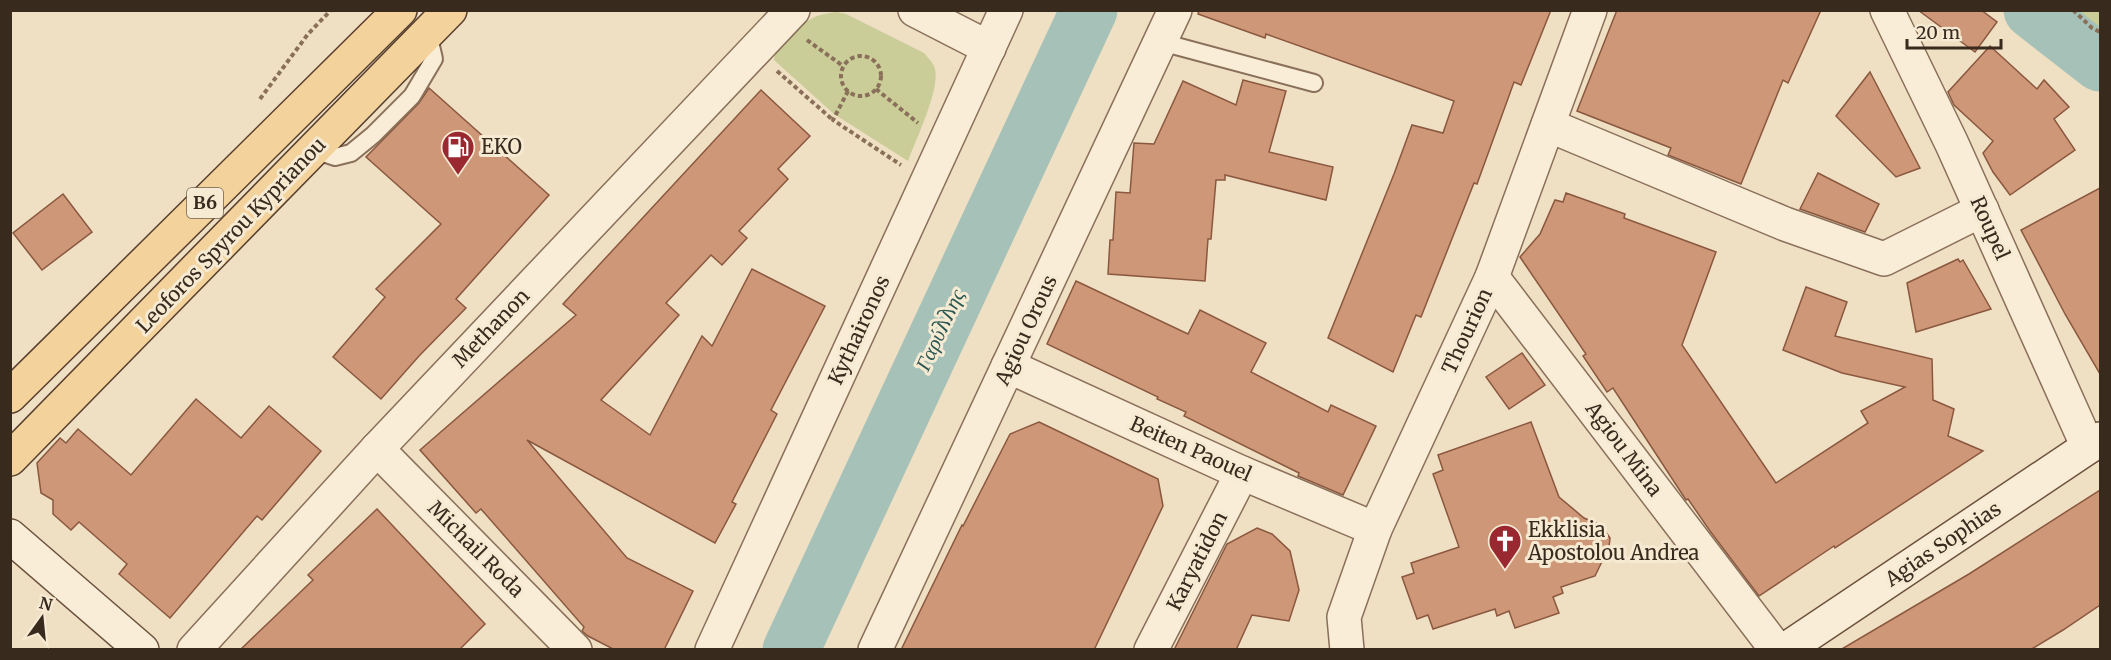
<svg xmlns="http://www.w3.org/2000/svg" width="2111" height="660" viewBox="0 0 2111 660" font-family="Merriweather,serif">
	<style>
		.green { fill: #cacd97 }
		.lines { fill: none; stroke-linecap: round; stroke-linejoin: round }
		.river { stroke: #a6c2b8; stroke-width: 57 }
		.building { fill: #ce9778; stroke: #8a583f; stroke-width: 1.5 }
		.lane-casing { stroke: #8a705a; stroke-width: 20 }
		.street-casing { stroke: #8a705a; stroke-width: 36 }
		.secondary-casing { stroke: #6c513d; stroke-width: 36 }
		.primary-casing { stroke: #583f2e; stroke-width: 36 }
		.path { stroke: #8a705a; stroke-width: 4; stroke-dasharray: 4.5 3; stroke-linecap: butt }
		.lane { stroke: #f9edd7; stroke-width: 16 }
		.street { stroke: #f9edd7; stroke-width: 33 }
		.secondary { stroke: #f9edd7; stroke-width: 33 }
		.primary { stroke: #f3d29b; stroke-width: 33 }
		.labels { text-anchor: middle; stroke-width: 6; stroke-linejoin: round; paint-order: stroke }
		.shield { fill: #f6ead3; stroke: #726454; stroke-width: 1.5 }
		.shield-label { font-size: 18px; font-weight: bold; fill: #392a1e }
		.poi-label { font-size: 20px; fill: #392a1e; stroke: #f6ead3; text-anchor: start }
		.street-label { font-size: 20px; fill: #392a1e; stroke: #f6ead3 }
		.water-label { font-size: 21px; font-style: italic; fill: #2d5954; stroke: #f6ead3 }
	</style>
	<rect width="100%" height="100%" fill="#efdfc3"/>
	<g class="green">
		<path d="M 2004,11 L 2100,11 L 2100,85 Z"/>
		<path d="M 836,12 L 846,14 L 924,53 C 928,58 933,62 935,69 C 940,90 916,139 908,161 L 834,114 L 774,60 C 776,43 801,23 817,16 C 823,14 829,13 836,12 Z"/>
	</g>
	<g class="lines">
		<g class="river">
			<path d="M 2032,10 L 2100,63"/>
			<path d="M 791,650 L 1089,10"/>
		</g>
	</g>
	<g class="building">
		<path d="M 1199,10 L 1551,10 L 1521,85 L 1514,82 L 1477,184 L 1474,183 L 1421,317 L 1416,315 L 1393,372 L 1328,338 L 1394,174 L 1412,125 L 1443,133 L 1454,101 L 1266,34 L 1265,38 L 1198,14 Z"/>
		<path d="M 1617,10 L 1821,10 L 1788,83 L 1783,80 L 1741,184 L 1668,155 L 1671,148 L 1577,111 Z"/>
		<path d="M 1918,10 L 1981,10 L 1997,22 L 1975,52 Z"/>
		<path d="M 1990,46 L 2037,89 L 2044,80 L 2069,107 L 2054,119 L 2075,150 L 2010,195 L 1993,172 L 1983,153 L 1993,141 L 1954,105 L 1948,92 Z"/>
		<path d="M 1870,72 L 1920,168 L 1896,177 L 1836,116 Z"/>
		<path d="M 1243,80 L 1286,91 L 1269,152 L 1333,167 L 1326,200 L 1225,175 L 1225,180 L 1216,180 L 1211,239 L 1208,239 L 1205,281 L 1108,274 L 1110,240 L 1113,240 L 1116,192 L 1130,193 L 1134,143 L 1154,144 L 1183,81 L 1236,105 Z"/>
		<path d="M 429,88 L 549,195 L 456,299 L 466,308 L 419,356 L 381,399 L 333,357 L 385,297 L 376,289 L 441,224 L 366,157 L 419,103 Z"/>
		<path d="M 761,90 L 810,136 L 778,169 L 788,179 L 739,231 L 747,238 L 722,265 L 711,255 L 666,303 L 679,315 L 601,400 L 650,435 L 702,336 L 712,346 L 752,269 L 825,306 L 771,410 L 777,414 L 732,502 L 736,504 L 715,543 L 527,440 L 627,558 L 693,591 L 664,650 L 615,650 L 588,636 L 582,631 L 584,627 L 481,509 L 476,513 L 420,450 L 576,315 L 563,304 Z"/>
		<path d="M 1818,173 L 1879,204 L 1865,232 L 1800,209 Z"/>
		<path d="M 2100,188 L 2100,374 L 2065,314 L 2021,230 Z"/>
		<path d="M 1566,193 L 1625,214 L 1624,218 L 1716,252 L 1682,345 L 1776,483 L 1868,423 L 1861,411 L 1905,387 L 1842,373 L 1783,350 L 1806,287 L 1847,302 L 1835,336 L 1932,359 L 1933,400 L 1954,409 L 1948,436 L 1983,451 L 1835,548 L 1834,546 L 1759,596 L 1710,531 L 1688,499 L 1686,500 L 1613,388 L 1607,392 L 1583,356 L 1586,354 L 1520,257 L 1540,234 L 1555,200 L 1563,202 Z"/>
		<path d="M 63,194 L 92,232 L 42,270 L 13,233 Z"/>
		<path d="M 1958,259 L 1960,262 L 1963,260 L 1991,309 L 1916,332 L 1907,283 Z"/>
		<path d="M 1076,281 L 1188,334 L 1200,310 L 1266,343 L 1251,372 L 1328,412 L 1331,405 L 1376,426 L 1343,495 L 1298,476 L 1299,473 L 1184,416 L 1186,412 L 1157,399 L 1158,397 L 1047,344 Z"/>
		<path d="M 1522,353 L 1545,385 L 1509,409 L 1486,377 Z"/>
		<path d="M 196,399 L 241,438 L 269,406 L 321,451 L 262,520 L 257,516 L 170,618 L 119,574 L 127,564 L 79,522 L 71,530 L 53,514 L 53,500 L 41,493 L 37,463 L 60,438 L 66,443 L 78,429 L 131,475 Z"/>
		<path d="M 1039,422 L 1158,479 L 1163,506 L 1094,650 L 901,650 L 962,525 L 963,526 L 1010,434 Z"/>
		<path d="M 1531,422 L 1559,497 L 1584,518 L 1601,525 L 1610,538 L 1609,547 L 1595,576 L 1561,587 L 1563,593 L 1553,597 L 1559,613 L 1515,628 L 1509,611 L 1497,616 L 1495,609 L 1433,629 L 1428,615 L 1417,619 L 1402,577 L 1414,573 L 1411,563 L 1459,547 L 1433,474 L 1443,470 L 1438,455 Z"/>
		<path d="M 2100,490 L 2100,605 L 2063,630 L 2030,650 L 1840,650 L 1969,574 Z"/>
		<path d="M 377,509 L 485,624 L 459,650 L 240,650 L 313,580 L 308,575 Z"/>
		<path d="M 1257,528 L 1272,534 L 1290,551 L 1299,590 L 1289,621 L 1252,615 L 1236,650 L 1174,650 L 1227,544 Z"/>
	</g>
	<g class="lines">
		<g class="lane-casing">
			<g id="lane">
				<path d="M 1161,42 L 1314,83"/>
				<path d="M 314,150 L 335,157 L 351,153 L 373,135 L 412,96 L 434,59 L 428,33"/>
			</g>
		</g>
		<g class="street-casing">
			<g id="street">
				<path d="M 915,10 L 989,48"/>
				<path d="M 1887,10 L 1952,144 L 2088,447"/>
				<path d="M 1548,125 L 1785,224 L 1884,259 L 1982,210"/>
				<path d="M 1492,277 L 1777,650"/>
				<path d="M 1008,366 L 1242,473 L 1375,529"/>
				<path d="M 377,449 L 575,650"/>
				<path d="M 194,650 L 377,449 L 793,10"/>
				<path d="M 712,650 L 1006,10"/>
				<path d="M 875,650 L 1175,10"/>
				<path d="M 1151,650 L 1242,473"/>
				<path d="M 1347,650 L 1344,617 L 1375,529 L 1492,277 L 1590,10"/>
			</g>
		</g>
		<g class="secondary-casing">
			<g id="secondary">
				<path d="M 10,536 L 142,650"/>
				<path d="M 1785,650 L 2100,439"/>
			</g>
		</g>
		<g class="primary-casing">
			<g id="primary">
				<path d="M 10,396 L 400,10"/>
				<path d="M 10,459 L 450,10"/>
			</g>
		</g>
		<g class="path">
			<path d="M 2073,10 L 2092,28 L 2100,32"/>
			<path d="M 807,40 L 843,66"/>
			<circle cx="861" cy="76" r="20"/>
			<path d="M 777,71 L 833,120"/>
			<path d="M 876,89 L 918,123"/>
			<path d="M 848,91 L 833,120 L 901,165"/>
			<path d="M 260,99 L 308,34 L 331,10"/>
		</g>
		<use href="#lane" class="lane"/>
		<use href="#street" class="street"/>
		<use href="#secondary" class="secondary"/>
		<use href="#primary" class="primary"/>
	</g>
	<defs>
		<g id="fuel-pin" transform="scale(1.725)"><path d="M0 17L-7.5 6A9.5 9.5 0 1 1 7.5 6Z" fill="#9a2830" stroke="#f6ead3"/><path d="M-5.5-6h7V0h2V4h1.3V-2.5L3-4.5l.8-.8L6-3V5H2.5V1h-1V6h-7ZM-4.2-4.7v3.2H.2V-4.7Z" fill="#fff"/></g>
		<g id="church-pin" transform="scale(1.725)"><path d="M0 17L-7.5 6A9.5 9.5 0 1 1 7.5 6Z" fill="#9a2830" stroke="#f6ead3"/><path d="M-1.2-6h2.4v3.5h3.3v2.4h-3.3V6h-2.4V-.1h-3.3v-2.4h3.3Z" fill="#fff"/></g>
	</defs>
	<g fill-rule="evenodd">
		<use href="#fuel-pin" x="458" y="147"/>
		<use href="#church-pin" x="1505" y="541"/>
	</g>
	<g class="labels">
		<rect class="shield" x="187" y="188" width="36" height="30" rx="4.5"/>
		<g class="shield-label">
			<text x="205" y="209">B6</text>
		</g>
		<g class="poi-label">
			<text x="481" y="154">EKO</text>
			<text x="1528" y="537">Ekklisia<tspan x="1528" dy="23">Apostolou Andrea</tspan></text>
		</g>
		<g class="street-label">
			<text transform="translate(1990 228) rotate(66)" y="7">Roupel</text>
			<text transform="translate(231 235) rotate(-46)" y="7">Leoforos Spyrou Kyprianou</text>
			<text transform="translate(491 328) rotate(-46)" y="7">Methanon</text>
			<text transform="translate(859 330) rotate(-65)" y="7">Kythaironos</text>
			<text transform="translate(1026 330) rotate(-65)" y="7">Agiou Orous</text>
			<text transform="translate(1467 331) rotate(-65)" y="7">Thourion</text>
			<text transform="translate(1191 449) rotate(24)" y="7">Beiten Paouel</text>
			<text transform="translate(1624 449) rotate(53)" y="7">Agiou Mina</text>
			<text transform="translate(1943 544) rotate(-34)" y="7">Agias Sophias</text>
			<text transform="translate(476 549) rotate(45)" y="7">Michail Roda</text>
			<text transform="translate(1197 561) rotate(-63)" y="7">Karyatidon</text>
		</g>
		<g class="water-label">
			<text transform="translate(940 330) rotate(-65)" y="7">Γαρύλλης</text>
		</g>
	</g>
	<rect width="2111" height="660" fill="none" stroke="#392a1e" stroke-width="24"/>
	<g transform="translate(42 618) rotate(15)" stroke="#f6ead3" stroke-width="4.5" paint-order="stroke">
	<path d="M0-4.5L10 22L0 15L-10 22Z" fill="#392a1e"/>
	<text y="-9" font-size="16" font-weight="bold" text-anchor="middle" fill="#392a1e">N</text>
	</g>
	<path d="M1907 39v9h94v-9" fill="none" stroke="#392a1e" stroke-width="3"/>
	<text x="1916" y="39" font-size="18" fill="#392a1e" stroke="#f6ead3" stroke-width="4.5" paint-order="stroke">20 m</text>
</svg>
